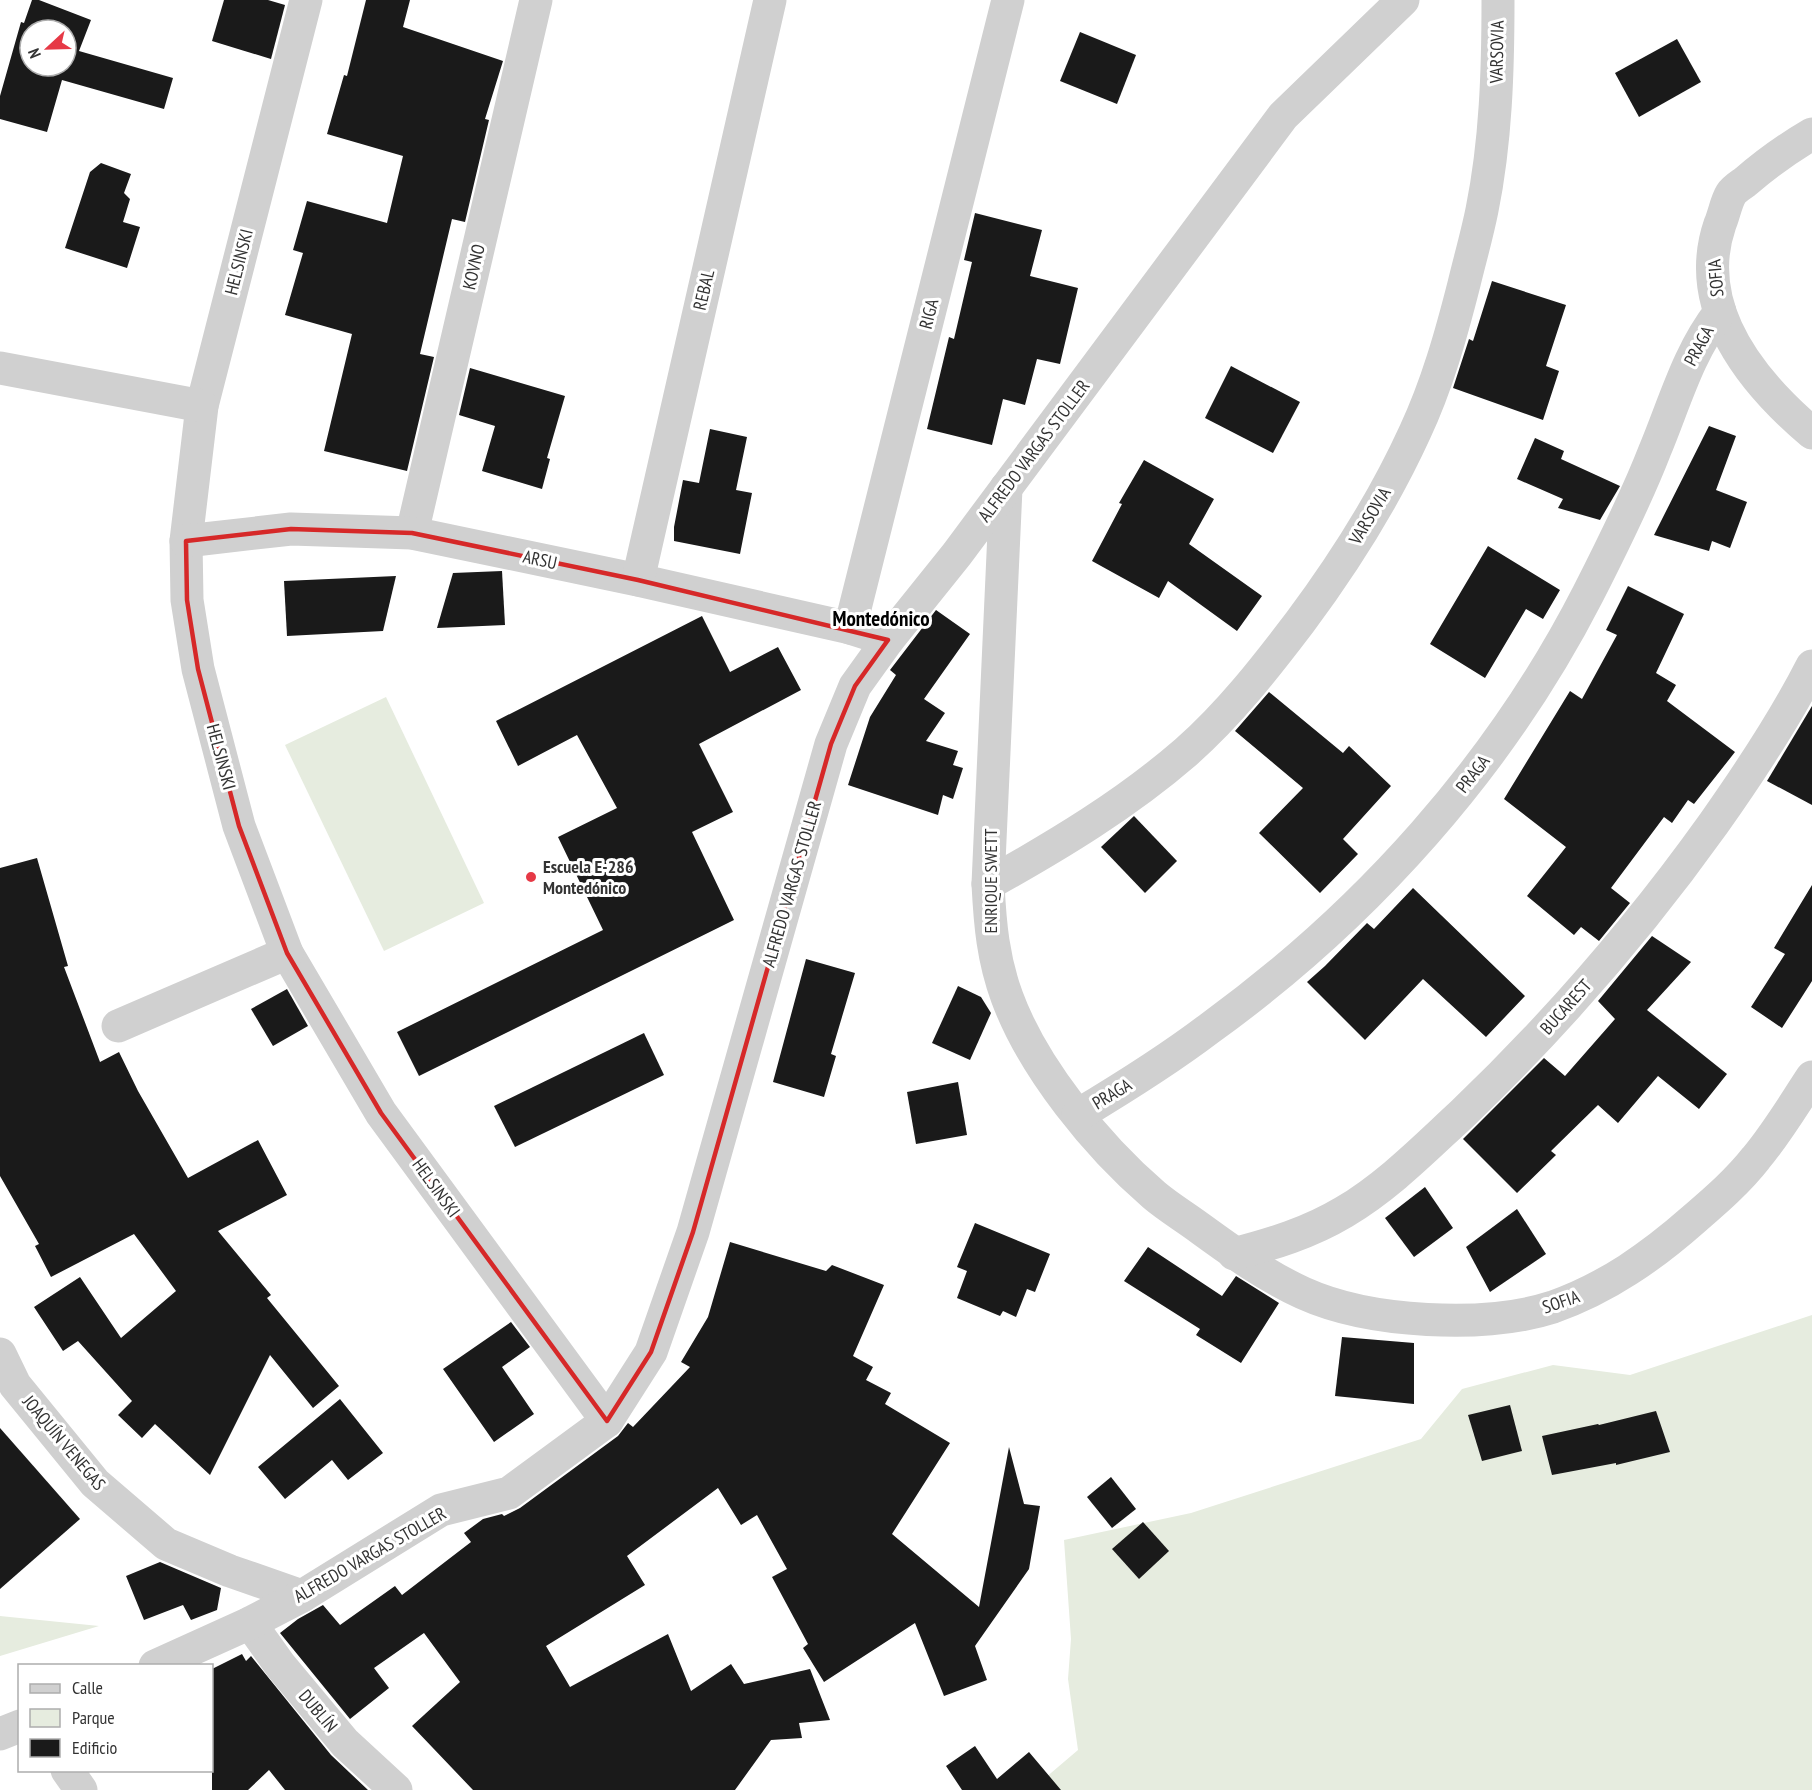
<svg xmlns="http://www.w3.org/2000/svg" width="1812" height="1790" viewBox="0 0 1812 1790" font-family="'PT Sans Narrow',sans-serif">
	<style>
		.green { fill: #e6ecdf }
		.building { fill: #1a1a1a; fill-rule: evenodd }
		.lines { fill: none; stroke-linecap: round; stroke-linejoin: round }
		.street { stroke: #d0d0d0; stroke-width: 33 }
		.marked { fill: none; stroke: #d62828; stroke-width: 4.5; stroke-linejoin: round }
		.poi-dot { fill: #e63946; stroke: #fff; stroke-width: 2 }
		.labels { text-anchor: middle; stroke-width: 6; stroke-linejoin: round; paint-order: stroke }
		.street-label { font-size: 18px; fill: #333; stroke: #fff }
		.poi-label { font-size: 18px; font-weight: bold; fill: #333; stroke: #fff; text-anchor: start }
		.quarter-label { font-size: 21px; font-weight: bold; fill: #000; stroke: #fff }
	</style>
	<rect width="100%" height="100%" fill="#fff"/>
	<g class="green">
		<path d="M 386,697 L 484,903 L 384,951 L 285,745 Z"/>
		<path d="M 1812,1315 L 1812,1790 L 1031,1790 L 1078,1750 L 1068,1679 L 1071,1639 L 1064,1540 L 1191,1513 L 1421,1439 L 1462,1389 L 1553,1365 L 1630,1375 Z"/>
		<path d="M 0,1616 L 99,1626 L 0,1656 Z"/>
	</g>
	<g class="building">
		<path d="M 32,0 L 39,0 L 91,20 L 79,51 L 173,78 L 164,109 L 62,80 L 47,132 L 0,119 L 0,96 L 21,22 L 24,23 ZM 30,30 L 66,30 L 66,66 L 30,66 Z"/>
		<path d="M 224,0 L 268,0 L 285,5 L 271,59 L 212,41 Z"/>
		<path d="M 366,0 L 410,0 L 403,27 L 503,61 L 485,119 L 489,120 L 465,222 L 452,219 L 420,354 L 434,357 L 407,471 L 324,451 L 352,334 L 285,315 L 303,253 L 293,250 L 307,201 L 387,223 L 403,156 L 327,134 L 344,75 L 347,76 Z"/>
		<path d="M 1080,32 L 1136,55 L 1117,104 L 1060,81 Z"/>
		<path d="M 1677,39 L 1701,82 L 1639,117 L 1615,73 Z"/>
		<path d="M 101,163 L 131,174 L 124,193 L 130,199 L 123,222 L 140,227 L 127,268 L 65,248 L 90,172 Z"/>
		<path d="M 975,213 L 1042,230 L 1030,276 L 1078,288 L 1060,364 L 1037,359 L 1025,405 L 1003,399 L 992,445 L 927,429 L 949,337 L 954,339 L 972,262 L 964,260 Z"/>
		<path d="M 1492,281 L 1566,305 L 1546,366 L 1559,371 L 1543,420 L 1453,388 L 1469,339 L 1473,341 Z"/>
		<path d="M 1231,366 L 1300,402 L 1273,453 L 1205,418 Z"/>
		<path d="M 470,368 L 565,396 L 547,458 L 550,459 L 542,489 L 482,471 L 495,426 L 459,415 Z"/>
		<path d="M 1709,426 L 1736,436 L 1716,490 L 1747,502 L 1730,548 L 1712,541 L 1709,551 L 1654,535 Z"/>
		<path d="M 710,429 L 747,437 L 736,490 L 752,493 L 740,554 L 674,541 L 674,527 L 683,480 L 699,483 Z"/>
		<path d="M 1535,438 L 1564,451 L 1561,459 L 1620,486 L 1600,520 L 1558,508 L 1563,499 L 1517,479 Z"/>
		<path d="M 1144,460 L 1214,499 L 1189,544 L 1262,596 L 1237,631 L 1168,581 L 1159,598 L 1092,561 L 1122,504 L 1119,503 Z"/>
		<path d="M 1488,546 L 1560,590 L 1543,619 L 1526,609 L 1485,678 L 1430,644 Z"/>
		<path d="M 502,571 L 505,625 L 437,628 L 453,573 Z"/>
		<path d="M 396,576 L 383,631 L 287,636 L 284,581 Z"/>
		<path d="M 1628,586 L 1684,614 L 1656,673 L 1676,685 L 1667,701 L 1735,752 L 1694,804 L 1688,800 L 1672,823 L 1664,817 L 1611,888 L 1630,903 L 1599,941 L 1581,927 L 1574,935 L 1527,896 L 1566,847 L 1504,799 L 1570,691 L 1582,699 L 1617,635 L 1606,630 Z"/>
		<path d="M 936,610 L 970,634 L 924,699 L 945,713 L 926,741 L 958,751 L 953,765 L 963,768 L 953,799 L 943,795 L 938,815 L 848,785 L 870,717 L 896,675 L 890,670 Z"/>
		<path d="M 702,616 L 730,672 L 778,647 L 801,690 L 699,744 L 733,812 L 692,832 L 734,920 L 419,1076 L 397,1032 L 603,930 L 558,837 L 617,808 L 577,735 L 518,766 L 496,721 Z"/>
		<path d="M 1269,692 L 1343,753 L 1349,746 L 1391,786 L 1343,839 L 1358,854 L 1320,893 L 1259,833 L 1303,788 L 1235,731 Z"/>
		<path d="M 1812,706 L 1812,805 L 1767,781 Z"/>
		<path d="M 1134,816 L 1177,861 L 1145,893 L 1101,847 Z"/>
		<path d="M 37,858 L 68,966 L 64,967 L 100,1062 L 119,1052 L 138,1091 L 188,1178 L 258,1140 L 287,1195 L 218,1231 L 271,1295 L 267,1298 L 339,1386 L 313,1408 L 270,1355 L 210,1475 L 155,1424 L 142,1438 L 118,1415 L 132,1401 L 78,1341 L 63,1351 L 34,1307 L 80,1277 L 121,1338 L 176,1291 L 134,1234 L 51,1277 L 35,1246 L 39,1244 L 0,1176 L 0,868 Z"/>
		<path d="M 1812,885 L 1812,981 L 1782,1028 L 1751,1007 L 1785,954 L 1774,948 Z"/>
		<path d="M 1413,888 L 1525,996 L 1486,1037 L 1423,979 L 1365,1040 L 1307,982 L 1325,966 L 1367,923 L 1374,929 Z"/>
		<path d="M 1652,936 L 1691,962 L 1647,1010 L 1727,1074 L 1699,1109 L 1658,1076 L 1618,1123 L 1598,1105 L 1551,1151 L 1556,1155 L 1517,1193 L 1463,1139 L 1544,1058 L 1565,1076 L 1615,1019 L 1598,1001 Z"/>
		<path d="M 806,959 L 855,973 L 831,1054 L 836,1056 L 824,1097 L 773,1082 Z"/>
		<path d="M 958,986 L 981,997 L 991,1013 L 970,1060 L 932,1043 Z"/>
		<path d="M 287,989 L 308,1026 L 273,1046 L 251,1009 Z"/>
		<path d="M 644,1033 L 664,1075 L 515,1147 L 494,1106 Z"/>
		<path d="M 958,1082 L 967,1135 L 916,1144 L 907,1092 Z"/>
		<path d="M 1425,1187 L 1453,1228 L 1414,1257 L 1385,1218 Z"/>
		<path d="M 1517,1209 L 1546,1254 L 1490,1292 L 1466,1247 Z"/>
		<path d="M 975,1223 L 1050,1254 L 1035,1292 L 1027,1289 L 1016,1317 L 1003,1311 L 1000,1316 L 957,1298 L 967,1271 L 957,1267 Z"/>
		<path d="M 730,1242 L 826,1271 L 832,1265 L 884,1285 L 853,1356 L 873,1367 L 866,1380 L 891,1393 L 885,1404 L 950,1443 L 892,1534 L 979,1607 L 1009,1447 L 1024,1504 L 1040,1506 L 1029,1569 L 975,1646 L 987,1680 L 944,1696 L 915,1623 L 824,1682 L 803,1648 L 808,1644 L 772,1577 L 787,1569 L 757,1515 L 741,1525 L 718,1488 L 627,1556 L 645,1585 L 546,1646 L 570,1687 L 668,1634 L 691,1691 L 731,1664 L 744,1684 L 810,1669 L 830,1720 L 799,1723 L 802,1738 L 771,1740 L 735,1790 L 473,1790 L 412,1726 L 460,1682 L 424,1633 L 374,1668 L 389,1688 L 350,1719 L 280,1633 L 298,1619 L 323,1605 L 340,1625 L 395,1586 L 402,1595 L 471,1542 L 464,1533 L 483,1519 L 502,1514 L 504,1516 L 520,1508 L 618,1436 L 628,1423 L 633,1427 L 690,1367 L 681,1362 L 708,1317 Z"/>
		<path d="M 1148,1247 L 1222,1296 L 1236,1276 L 1279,1303 L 1241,1363 L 1196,1335 L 1200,1329 L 1124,1281 Z"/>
		<path d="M 511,1322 L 530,1347 L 502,1367 L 534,1414 L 494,1442 L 443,1369 Z"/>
		<path d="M 1342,1337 L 1414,1343 L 1414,1404 L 1335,1396 Z"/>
		<path d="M 340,1399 L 383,1453 L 348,1480 L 332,1460 L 285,1499 L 258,1467 Z"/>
		<path d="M 1510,1405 L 1522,1451 L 1482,1461 L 1468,1415 Z"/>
		<path d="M 1656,1411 L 1670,1452 L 1616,1465 L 1616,1463 L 1552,1475 L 1542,1436 L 1598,1424 L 1599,1425 Z"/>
		<path d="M 0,1428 L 80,1519 L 0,1589 Z"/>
		<path d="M 1111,1477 L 1136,1509 L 1112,1528 L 1087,1497 Z"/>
		<path d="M 1143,1522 L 1169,1551 L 1139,1579 L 1112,1549 Z"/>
		<path d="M 160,1562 L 221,1588 L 217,1610 L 191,1620 L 183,1605 L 144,1620 L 126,1576 Z"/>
		<path d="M 242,1654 L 246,1661 L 251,1656 L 331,1755 L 368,1790 L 285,1790 L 269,1770 L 248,1790 L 212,1790 L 212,1669 Z"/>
		<path d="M 975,1746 L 997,1779 L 1029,1752 L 1061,1790 L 962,1790 L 946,1766 Z"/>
	</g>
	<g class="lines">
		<g class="street">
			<path d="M 306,0 L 202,406 L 186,541 L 187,600 L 198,669 L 239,826 L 287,953 L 381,1113 L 607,1421"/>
			<path d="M 1812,134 C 1788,148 1766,164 1745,182 C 1741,185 1734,189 1731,194 C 1726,202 1724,215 1720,224 C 1691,308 1752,382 1812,433"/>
			<path d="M 0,368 L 202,406"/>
			<path d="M 1006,488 L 988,884 C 990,924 993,959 1007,997 C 1033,1068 1097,1146 1154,1195 C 1168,1207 1185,1217 1201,1229 C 1234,1253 1266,1276 1303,1293 C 1369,1323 1485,1329 1553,1307 C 1607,1288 1652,1256 1694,1219 C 1716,1200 1738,1181 1756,1158 C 1777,1133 1794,1104 1812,1077"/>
			<path d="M 412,533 L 536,0"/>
			<path d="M 186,541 L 291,529 L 412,533 L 638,580 L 850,628 L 888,640"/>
			<path d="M 638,580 L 770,0"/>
			<path d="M 850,628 L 1008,0"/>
			<path d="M 988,884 C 1058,845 1126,804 1186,752 C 1230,713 1265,668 1300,622 C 1344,563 1384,500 1415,432 C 1437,385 1451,335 1464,284 C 1470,259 1477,235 1482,210 C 1496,141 1498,70 1498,0"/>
			<path d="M 118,1026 L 287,953"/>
			<path d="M 1078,1115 C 1123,1088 1168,1060 1210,1028 C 1366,915 1500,766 1588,594 C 1612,547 1636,499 1655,450 C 1675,402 1688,353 1720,312"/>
			<path d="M 1234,1254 C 1272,1244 1309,1233 1344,1212 C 1388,1186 1424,1149 1462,1114 C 1555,1025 1639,928 1714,823 C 1750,772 1784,721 1812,666"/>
			<path d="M 0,1354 L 15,1385 L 95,1483 L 166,1544 L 230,1571 L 302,1596"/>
			<path d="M 250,1623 L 280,1665 L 345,1743 L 396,1790"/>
			<path d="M 155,1666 L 250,1623 L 302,1596 L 441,1510 L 509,1493 L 607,1421 L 651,1352 L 693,1232 L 831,744 L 855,686 L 888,640 L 957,554 L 1283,116 L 1403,0"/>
			<path d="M 0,1734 L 20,1726"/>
			<path d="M 67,1770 L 81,1790"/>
		</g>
	</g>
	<path class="marked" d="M 291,529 L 412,533 L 638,580 L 888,640 L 855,686 L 831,744 L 693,1232 L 651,1352 L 607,1421 L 381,1113 L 287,953 L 239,826 L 198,669 L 187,600 L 186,541 Z"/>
	<circle class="poi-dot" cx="531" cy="877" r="6"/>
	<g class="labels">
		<g class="street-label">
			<text transform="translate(1497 52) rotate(-89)" y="6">VARSOVIA</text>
			<text transform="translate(239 262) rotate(-76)" y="6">HELSINSKI</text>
			<text transform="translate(474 267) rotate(-77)" y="6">KOVNO</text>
			<text transform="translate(1716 278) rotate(-95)" y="6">SOFIA</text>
			<text transform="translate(704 290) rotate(-77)" y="6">REBAL</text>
			<text transform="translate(929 314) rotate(-76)" y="6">RIGA</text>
			<text transform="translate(1699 346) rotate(-62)" y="6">PRAGA</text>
			<text transform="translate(1034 451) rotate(-53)" y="6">ALFREDO VARGAS STOLLER</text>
			<text transform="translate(1370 516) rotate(-59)" y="6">VARSOVIA</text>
			<text transform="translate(540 560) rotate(12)" y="6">ARSU</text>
			<text transform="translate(221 757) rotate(75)" y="6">HELSINSKI</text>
			<text transform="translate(1473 774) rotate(-52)" y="6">PRAGA</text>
			<text transform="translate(991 881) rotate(-90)" y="6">ENRIQUE SWETT</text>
			<text transform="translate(792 884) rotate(-74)" y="6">ALFREDO VARGAS STOLLER</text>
			<text transform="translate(1566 1007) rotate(-48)" y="6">BUCAREST</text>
			<text transform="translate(1112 1094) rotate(-31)" y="6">PRAGA</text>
			<text transform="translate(436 1188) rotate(54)" y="6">HELSINSKI</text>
			<text transform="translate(1561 1302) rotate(-19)" y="6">SOFIA</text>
			<text transform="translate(64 1443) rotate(50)" y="6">JOAQUÍN VENEGAS</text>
			<text transform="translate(370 1555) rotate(-30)" y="6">ALFREDO VARGAS STOLLER</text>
			<text transform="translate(318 1711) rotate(50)" y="6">DUBLÍN</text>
		</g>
		<g class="poi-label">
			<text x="543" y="873">Escuela E-286<tspan x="543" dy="21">Montedónico</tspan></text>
		</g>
		<g class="quarter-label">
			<text x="881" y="626">Montedónico</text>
		</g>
	</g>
	<rect x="18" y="1664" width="195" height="108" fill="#ffffff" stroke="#adadad" stroke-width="1.5"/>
	<rect x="30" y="1684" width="30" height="9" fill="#d0d0d0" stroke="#adadad" stroke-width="1.5"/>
	<text x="72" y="1694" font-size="18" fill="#333333">Calle</text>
	<rect x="30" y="1709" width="30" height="18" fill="#e6ecdf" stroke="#adadad" stroke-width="1.5"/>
	<text x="72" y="1724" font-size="18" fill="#333333">Parque</text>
	<rect x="30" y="1739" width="30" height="18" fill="#1a1a1a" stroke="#adadad" stroke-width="1.5"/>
	<text x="72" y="1754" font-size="18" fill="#333333">Edificio</text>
	<g transform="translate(48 48) rotate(248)"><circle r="28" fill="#ffffff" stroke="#adadad" stroke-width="1.5"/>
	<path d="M0-4.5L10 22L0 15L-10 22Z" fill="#e63946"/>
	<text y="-9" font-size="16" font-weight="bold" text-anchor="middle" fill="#333333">N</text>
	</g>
</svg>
